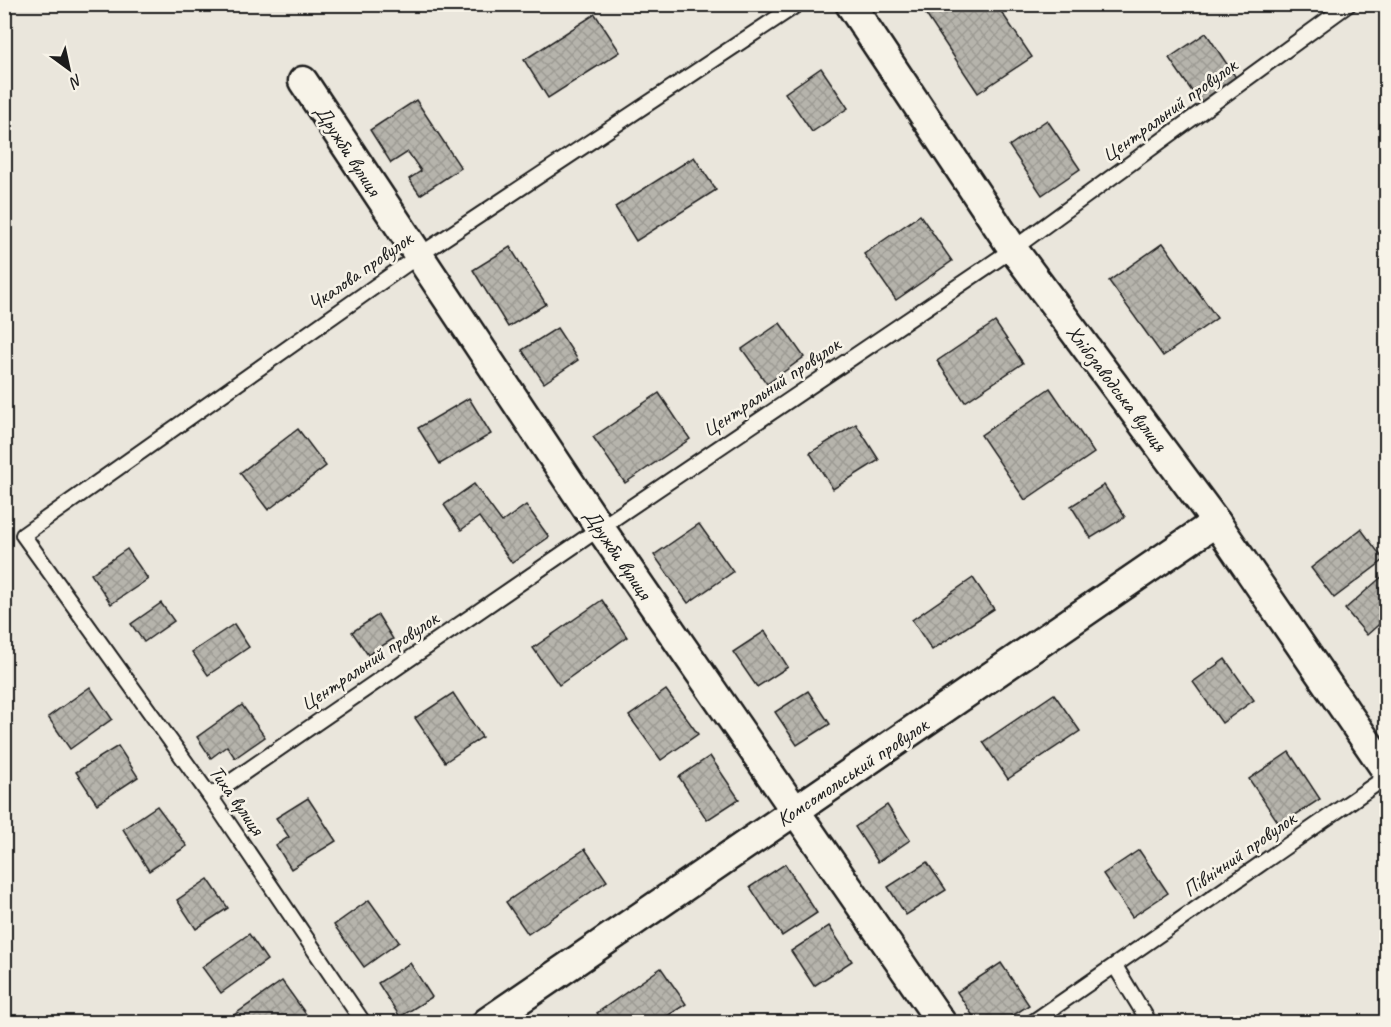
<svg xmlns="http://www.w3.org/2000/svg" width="1391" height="1027" viewBox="0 0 1391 1027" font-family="Caveat,sans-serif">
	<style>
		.building { fill: url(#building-cross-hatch); stroke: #1c1c1c; stroke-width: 1.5 }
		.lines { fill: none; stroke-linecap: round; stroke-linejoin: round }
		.lane-casing { stroke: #1c1c1c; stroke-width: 18 }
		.street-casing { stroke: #1c1c1c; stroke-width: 33 }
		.lane { stroke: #f7f3e8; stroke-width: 14 }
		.street { stroke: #f7f3e8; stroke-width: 28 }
		.labels { text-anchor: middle; stroke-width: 5; stroke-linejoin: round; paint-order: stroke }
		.street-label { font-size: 21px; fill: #1c1c1c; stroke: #f7f3e8 }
	</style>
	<defs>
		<pattern id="building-cross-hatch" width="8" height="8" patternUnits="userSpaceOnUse" patternTransform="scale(1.5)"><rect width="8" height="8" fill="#b6b4ac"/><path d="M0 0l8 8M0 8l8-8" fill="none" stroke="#9c9a93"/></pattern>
	</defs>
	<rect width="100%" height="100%" fill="#eae6dc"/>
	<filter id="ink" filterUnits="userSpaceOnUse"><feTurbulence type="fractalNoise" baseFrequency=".0167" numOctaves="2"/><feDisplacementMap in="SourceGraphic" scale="12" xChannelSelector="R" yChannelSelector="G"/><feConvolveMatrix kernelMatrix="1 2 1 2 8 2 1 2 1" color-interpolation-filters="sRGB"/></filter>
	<g filter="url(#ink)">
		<g class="building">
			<path d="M 919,4 L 996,4 L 1032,57 L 978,93 Z"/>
			<path d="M 595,14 L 620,52 L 548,98 L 524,60 Z"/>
			<path d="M 1206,33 L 1237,79 L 1200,103 L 1169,58 Z"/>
			<path d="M 821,68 L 848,108 L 812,132 L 785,93 Z"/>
			<path d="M 416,100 L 461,168 L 420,195 L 409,179 L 421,171 L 408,152 L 391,163 L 370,130 Z"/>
			<path d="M 1047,120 L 1080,169 L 1042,195 L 1009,146 Z"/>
			<path d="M 694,157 L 716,190 L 636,241 L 615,207 Z"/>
			<path d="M 920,215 L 952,261 L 896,300 L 864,254 Z"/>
			<path d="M 1163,243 L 1217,318 L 1163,356 L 1109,281 Z"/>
			<path d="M 510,247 L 546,304 L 508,327 L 473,270 Z"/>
			<path d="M 995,322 L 1023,363 L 965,402 L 937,361 Z"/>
			<path d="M 780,323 L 804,357 L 767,384 L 742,349 Z"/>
			<path d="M 557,328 L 578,360 L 544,383 L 522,350 Z"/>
			<path d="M 1050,388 L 1094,453 L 1025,500 L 981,435 Z"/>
			<path d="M 659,393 L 690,439 L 625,483 L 593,437 Z"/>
			<path d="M 469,398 L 491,434 L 440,464 L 418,428 Z"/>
			<path d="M 856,424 L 879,460 L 833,489 L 810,453 Z"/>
			<path d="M 298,429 L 326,466 L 268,510 L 240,473 Z"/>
			<path d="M 474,484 L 502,522 L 526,505 L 549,537 L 512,563 L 479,517 L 461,530 L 444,505 Z"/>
			<path d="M 1104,485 L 1125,517 L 1091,538 L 1071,506 Z"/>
			<path d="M 699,524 L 733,572 L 688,603 L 654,555 Z"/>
			<path d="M 1361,529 L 1384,560 L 1334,598 L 1311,568 Z"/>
			<path d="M 127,549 L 148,579 L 111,604 L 91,574 Z"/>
			<path d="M 1385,574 L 1386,618 L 1367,635 L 1345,609 Z"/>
			<path d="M 973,578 L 994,609 L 932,650 L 912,620 Z"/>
			<path d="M 602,600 L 627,637 L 559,685 L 533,648 Z"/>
			<path d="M 161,603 L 174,621 L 144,642 L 131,624 Z"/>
			<path d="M 378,615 L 393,639 L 368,655 L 352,632 Z"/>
			<path d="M 234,624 L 249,647 L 208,675 L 192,652 Z"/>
			<path d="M 765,631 L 788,667 L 757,687 L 733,652 Z"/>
			<path d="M 1386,644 L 1386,659 L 1380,649 Z"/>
			<path d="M 1225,659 L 1254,700 L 1222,723 L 1193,682 Z"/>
			<path d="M 90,687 L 112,719 L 70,749 L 48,717 Z"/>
			<path d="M 666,690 L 698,734 L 661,760 L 629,716 Z"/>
			<path d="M 808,691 L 830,724 L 797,745 L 775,712 Z"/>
			<path d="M 453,693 L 482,737 L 445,762 L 415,718 Z"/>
			<path d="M 1054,694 L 1080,731 L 1008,779 L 983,742 Z"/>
			<path d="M 242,705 L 265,737 L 235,758 L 227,746 L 211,758 L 197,737 Z"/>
			<path d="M 118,746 L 138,777 L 97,804 L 76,772 Z"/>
			<path d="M 1289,752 L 1320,799 L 1280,825 L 1249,779 Z"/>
			<path d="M 710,756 L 739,799 L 707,820 L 679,777 Z"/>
			<path d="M 308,798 L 336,841 L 291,869 L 276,845 L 289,837 L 276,818 Z"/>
			<path d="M 887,805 L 910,840 L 878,862 L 855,827 Z"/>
			<path d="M 157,806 L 187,846 L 149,871 L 123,829 Z"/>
			<path d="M 585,849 L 607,881 L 528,934 L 506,902 Z"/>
			<path d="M 1139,850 L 1168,893 L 1132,917 L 1103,874 Z"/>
			<path d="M 927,862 L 946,890 L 906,915 L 888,887 Z"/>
			<path d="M 785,864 L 817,913 L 782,936 L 750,887 Z"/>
			<path d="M 208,879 L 228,908 L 196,929 L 177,900 Z"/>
			<path d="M 369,900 L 399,942 L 364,967 L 334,925 Z"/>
			<path d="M 829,926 L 852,961 L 814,986 L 791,951 Z"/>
			<path d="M 249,934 L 267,960 L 221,993 L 202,967 Z"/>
			<path d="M 410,963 L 432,997 L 400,1017 L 378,983 Z"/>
			<path d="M 1001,963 L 1029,1005 L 1003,1022 L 977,1022 L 957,992 Z"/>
			<path d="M 661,968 L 686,1004 L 658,1022 L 604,1022 L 597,1013 Z"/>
			<path d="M 282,981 L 308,1017 L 300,1022 L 239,1022 L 234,1015 Z"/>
		</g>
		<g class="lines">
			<g class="lane-casing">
				<g id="lane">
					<path d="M 210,796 L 600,528 L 1013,249 L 1349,4"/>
					<path d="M 1115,966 L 1149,1022"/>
					<path d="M 363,1022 L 210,796 L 23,535 L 418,256 L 798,4"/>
					<path d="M 1033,1022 L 1386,777"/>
				</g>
			</g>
			<g class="street-casing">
				<g id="street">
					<path d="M 850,4 L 1013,249 L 1216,522 L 1386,770"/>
					<path d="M 303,81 L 600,528 L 941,1022"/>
					<path d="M 487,1022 L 1216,522"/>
				</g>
			</g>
			<use href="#lane" class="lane"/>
			<use href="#street" class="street"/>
		</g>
	</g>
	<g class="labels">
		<g class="street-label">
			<text transform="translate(1169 110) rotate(-36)" y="7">Центральний провулок</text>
			<text transform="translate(348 150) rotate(57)" y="7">Дружби вулиця</text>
			<text transform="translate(360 271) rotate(-35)" y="7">Чкалова провулок</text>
			<text transform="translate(771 387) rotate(-34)" y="7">Центральний провулок</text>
			<text transform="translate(1117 388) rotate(53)" y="7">Хлібозаводська вулиця</text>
			<text transform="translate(618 554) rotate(56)" y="7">Дружби вулиця</text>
			<text transform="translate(369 661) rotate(-34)" y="7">Центральний провулок</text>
			<text transform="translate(852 772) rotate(-34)" y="7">Комсомольський провулок</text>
			<text transform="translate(237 800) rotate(55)" y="7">Тиха вулиця</text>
			<text transform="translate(1239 854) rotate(-35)" y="7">Північний провулок</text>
		</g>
	</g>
	<rect width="1391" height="1027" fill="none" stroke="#f7f3e8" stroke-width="24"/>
	<rect x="12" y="12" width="1367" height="1003" fill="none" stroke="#1c1c1c" stroke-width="2" filter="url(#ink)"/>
	<g transform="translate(69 69) rotate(147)" stroke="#f7f3e8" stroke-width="4.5" paint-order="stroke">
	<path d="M0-4.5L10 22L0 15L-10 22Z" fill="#1c1c1c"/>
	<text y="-9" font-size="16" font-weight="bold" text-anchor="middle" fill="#1c1c1c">N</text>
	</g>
</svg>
